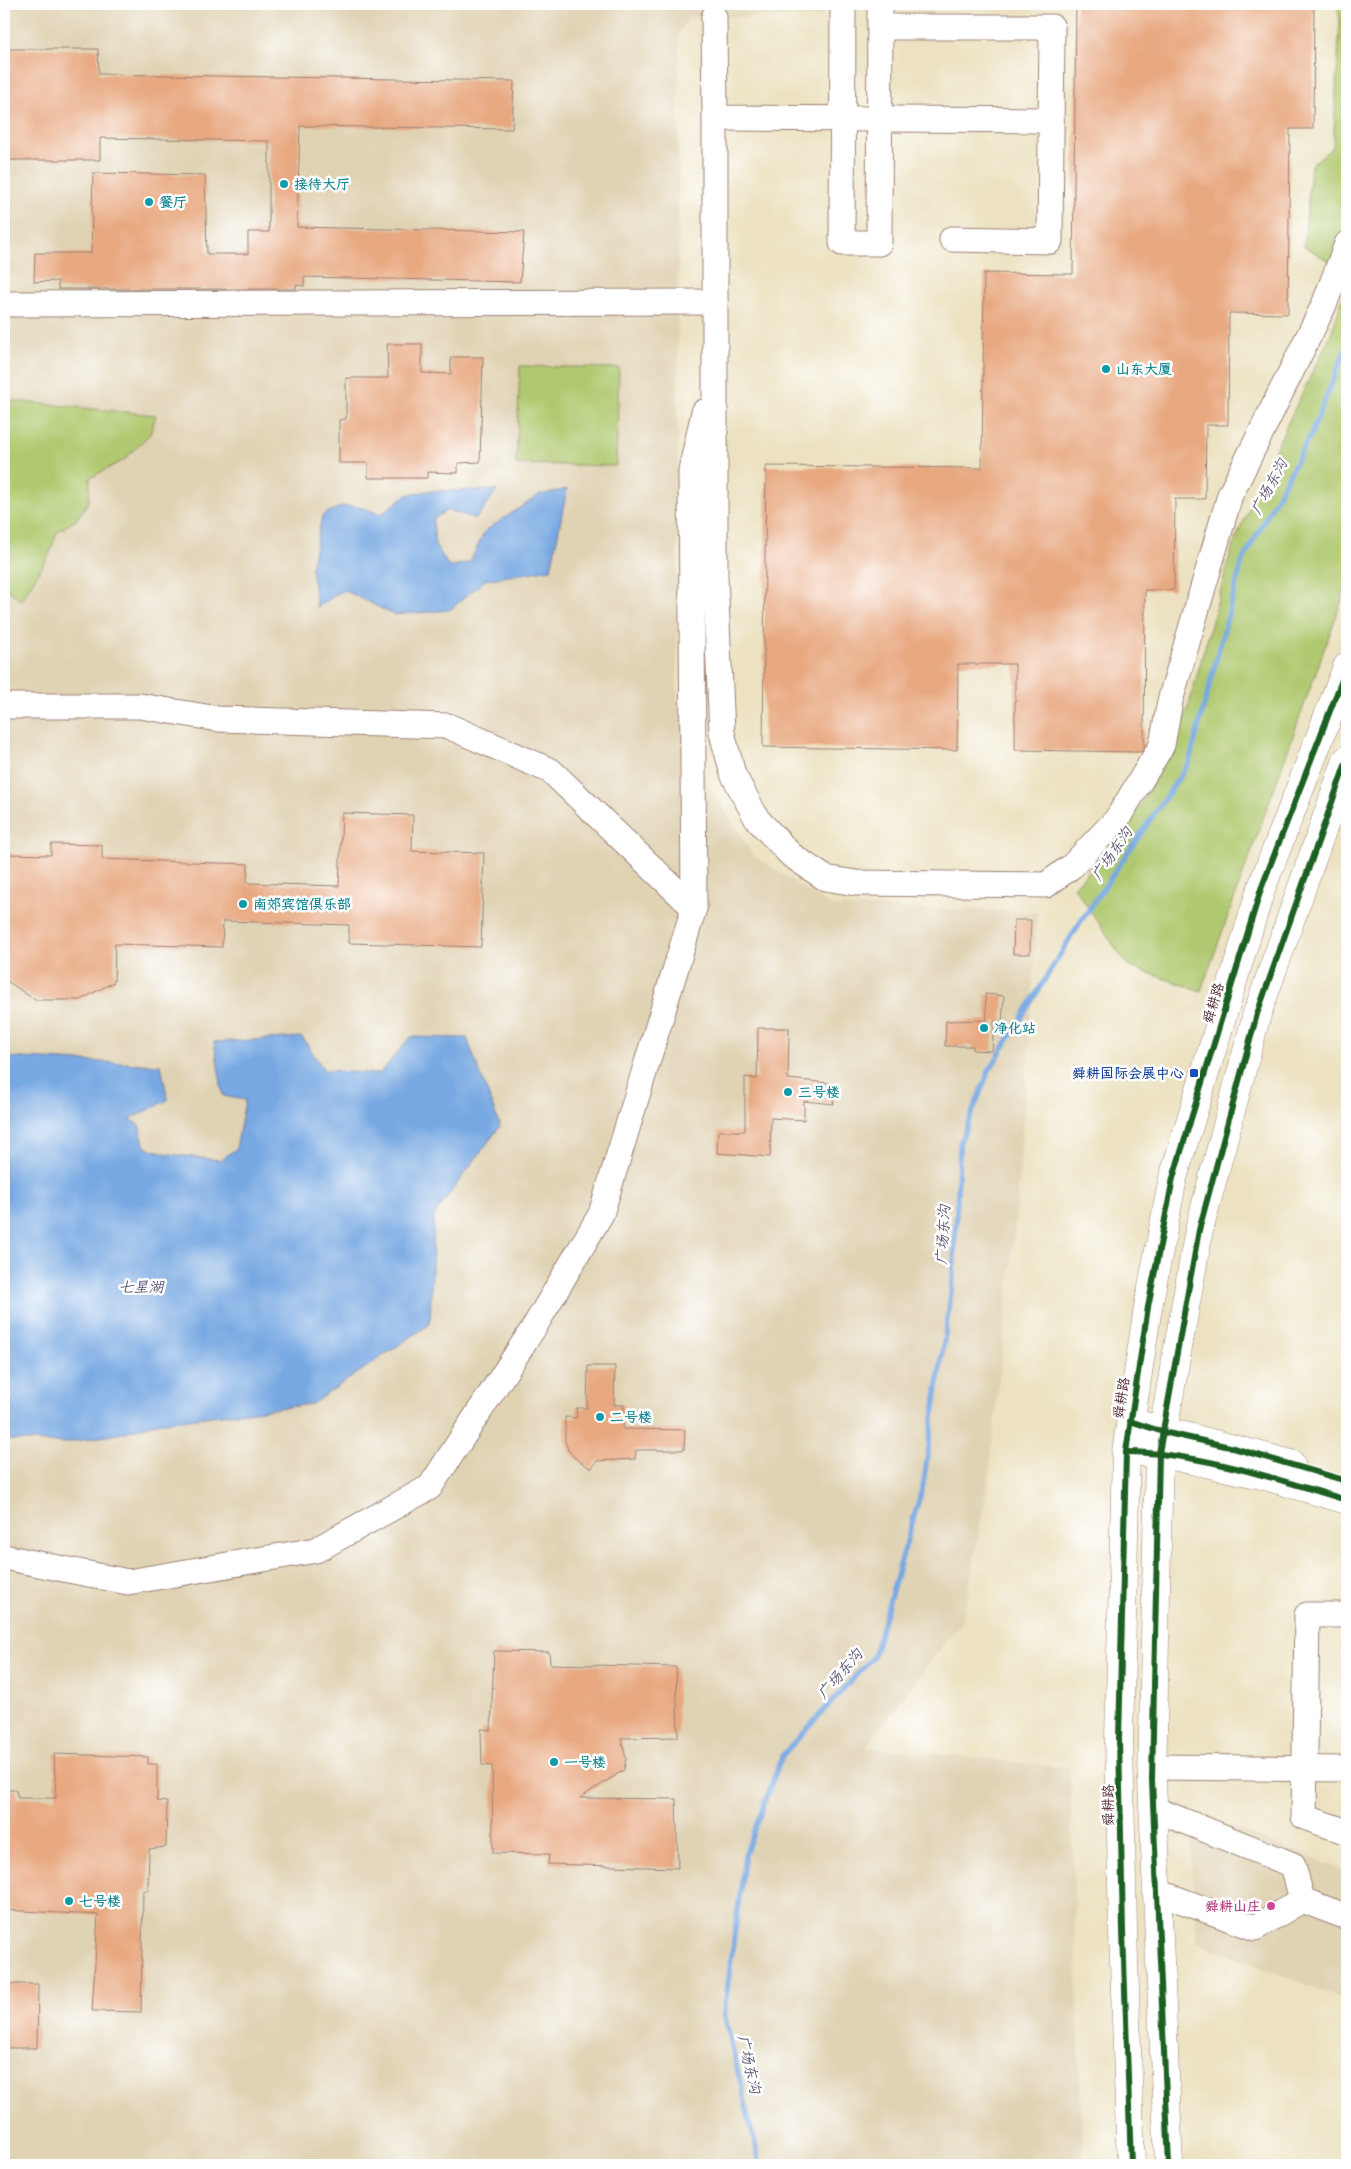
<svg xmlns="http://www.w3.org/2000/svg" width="1351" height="2169" viewBox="0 0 1351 2169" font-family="'Comic Neue','LXGW WenKai TC',sans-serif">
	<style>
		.built { fill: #e0d3b4 }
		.green { fill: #b0c96f; stroke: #7d744d }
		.water { fill: #77a8e2; stroke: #606486 }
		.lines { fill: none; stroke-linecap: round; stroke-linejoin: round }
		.stream { stroke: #77a8e2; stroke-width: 5 }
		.building { fill: #e8a981 }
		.minor-casing { stroke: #9b8076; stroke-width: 27 }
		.major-casing { stroke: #9b8076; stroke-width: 29 }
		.minor { stroke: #fff; stroke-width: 25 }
		.major { stroke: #fff; stroke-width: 28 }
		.cycleway-casing { stroke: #fff; stroke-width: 9 }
		.cycleway { stroke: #1b5e20; stroke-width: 6 }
		.culture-dot { fill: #0f9aa8; stroke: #fff; stroke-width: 2 }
		.transit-dot { fill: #1a4fb4; stroke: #fff; stroke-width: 2 }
		.hotel-dot { fill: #d1479c; stroke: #fff; stroke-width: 2 }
		.labels { text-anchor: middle; stroke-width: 5; stroke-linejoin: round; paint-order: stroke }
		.culture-label { font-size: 14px; font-weight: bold; fill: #0d838f; stroke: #fff; text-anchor: start }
		.street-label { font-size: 14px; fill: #4a1f2b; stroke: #fff }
		.transit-label { font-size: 14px; font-weight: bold; fill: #164399; stroke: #fff; text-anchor: end }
		.hotel-label { font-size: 14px; font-weight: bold; fill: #b23c85; stroke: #fff; text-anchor: end }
		.water-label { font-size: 15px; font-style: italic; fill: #5c5674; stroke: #fff }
	</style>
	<rect width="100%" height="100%" fill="#fff"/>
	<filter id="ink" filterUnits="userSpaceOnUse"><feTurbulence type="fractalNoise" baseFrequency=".02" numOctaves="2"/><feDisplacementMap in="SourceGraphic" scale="10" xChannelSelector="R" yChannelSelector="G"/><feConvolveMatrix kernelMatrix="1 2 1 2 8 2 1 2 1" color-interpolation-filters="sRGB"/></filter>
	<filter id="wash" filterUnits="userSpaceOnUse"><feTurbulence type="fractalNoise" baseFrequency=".0096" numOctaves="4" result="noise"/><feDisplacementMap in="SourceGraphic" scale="20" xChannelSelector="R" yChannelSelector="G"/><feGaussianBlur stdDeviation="1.12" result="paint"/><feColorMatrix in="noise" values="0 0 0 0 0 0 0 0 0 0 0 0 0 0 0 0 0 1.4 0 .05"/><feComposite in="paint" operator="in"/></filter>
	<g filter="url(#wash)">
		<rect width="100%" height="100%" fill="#ece2c1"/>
		<g class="built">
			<path d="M 4,4 L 822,4 L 822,17 L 688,17 L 679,34 L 677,695 L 690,755 L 753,855 L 831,906 L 1038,912 L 1018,1195 L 989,1479 L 963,1619 L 866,1747 L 1070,1768 L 1083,2165 L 4,2165 Z"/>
			<path d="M 1189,1811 L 1347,1871 L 1347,2001 L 1196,1942 Z"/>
		</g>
		<g class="green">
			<path d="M 1337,4 L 1347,4 L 1347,253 L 1342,269 L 1304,246 L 1311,165 L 1333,147 L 1340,20 Z"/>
			<path d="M 1347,287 L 1347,586 L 1201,991 L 1128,966 L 1074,887 L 1126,830 L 1161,769 L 1186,715 L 1233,545 L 1271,458 L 1330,336 Z"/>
			<path d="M 520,366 L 619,368 L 616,466 L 516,464 Z"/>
			<path d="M 4,400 L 156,415 L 150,434 L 124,460 L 90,478 L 89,501 L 76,520 L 57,532 L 49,555 L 21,601 L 4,586 Z"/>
		</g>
		<g class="water">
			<path d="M 567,489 L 551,569 L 485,580 L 450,610 L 394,615 L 344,590 L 317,607 L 311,568 L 322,516 C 347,500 355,506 381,514 L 406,495 L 428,491 L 497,490 L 476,519 L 448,510 L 433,519 L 435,544 L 449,567 L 470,562 L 485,531 L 539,495 Z"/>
			<path d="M 302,1037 L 324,1070 L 379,1074 L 411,1037 L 467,1038 L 500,1126 L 434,1215 L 430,1324 L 312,1404 L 156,1423 L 118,1434 L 64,1443 L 9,1440 L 12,1395 L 4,1366 L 4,1057 L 161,1065 L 168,1100 L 130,1119 L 139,1125 L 145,1147 L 169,1154 L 219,1160 L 236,1149 L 245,1100 L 223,1096 L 214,1042 Z"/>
		</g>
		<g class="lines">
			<path class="stream" d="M 760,2165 L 724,2013 L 745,1855 L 782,1756 L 873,1657 L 923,1486 L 953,1279 L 960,1143 L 989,1071 L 1077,927 L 1189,763 L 1242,562 L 1311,434 L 1347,346"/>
		</g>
		<g id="blocks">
			<g class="building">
				<path d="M 1076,4 L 1314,4 L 1313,129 L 1290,129 L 1288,314 L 1229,313 L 1228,425 L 1206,425 L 1205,499 L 1175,499 L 1174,590 L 1145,590 L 1144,748 L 1141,752 L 1015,750 L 1015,664 L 958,664 L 957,750 L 763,747 L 766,466 L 982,468 L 984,273 L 1073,274 Z"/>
				<path d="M 4,49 L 98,49 L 99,74 L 514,81 L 512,129 L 300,126 L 297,227 L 524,232 L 520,282 L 304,277 L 304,286 L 296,285 L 296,289 L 58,289 L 58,281 L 34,282 L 35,253 L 91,253 L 93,173 L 205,175 L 207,254 L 248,254 L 248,232 L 269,232 L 269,141 L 100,138 L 100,160 L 4,160 Z"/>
				<path d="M 387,344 L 422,344 L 422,373 L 451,374 L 451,357 L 483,357 L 480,462 L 458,463 L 458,473 L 427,472 L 427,478 L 368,478 L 368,463 L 339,463 L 339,420 L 346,419 L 346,378 L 388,378 Z"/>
				<path d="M 342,813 L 413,815 L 412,851 L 484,853 L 481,947 L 349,943 L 349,925 L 223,921 L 222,947 L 115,944 L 114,982 L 80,1000 L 35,1000 L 4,979 L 4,854 L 51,855 L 51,844 L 102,845 L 102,859 L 248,864 L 247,883 L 339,886 Z"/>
				<path d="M 1014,920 L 1031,920 L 1030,954 L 1013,954 Z"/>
				<path d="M 985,994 L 1004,996 L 1002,1022 L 994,1021 L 992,1051 L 973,1050 L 973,1046 L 945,1046 L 946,1021 L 987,1020 Z"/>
				<path d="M 758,1028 L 789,1028 L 788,1079 L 829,1083 L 834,1104 L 804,1101 L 804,1120 L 771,1118 L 770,1157 L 717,1153 L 718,1131 L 745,1131 L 745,1077 L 757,1079 Z"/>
				<path d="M 588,1366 L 615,1366 L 614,1405 L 624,1405 L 623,1429 L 685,1430 L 684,1450 L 636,1450 L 635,1459 L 597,1461 L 591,1469 L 575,1458 L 568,1450 L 565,1441 L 565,1417 L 577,1418 L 576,1408 L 587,1408 Z"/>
				<path d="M 494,1651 L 549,1652 L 550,1664 L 676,1667 L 678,1737 L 621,1738 L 626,1758 L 624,1770 L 580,1798 L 676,1799 L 678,1868 L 548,1864 L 549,1854 L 493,1853 L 492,1766 L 482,1765 L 481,1729 L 491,1730 Z"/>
				<path d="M 54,1754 L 148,1757 L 148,1764 L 157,1764 L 157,1801 L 167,1802 L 166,1847 L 149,1849 L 148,1890 L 143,1891 L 141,2012 L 92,2011 L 98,1915 L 4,1910 L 4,1790 L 16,1790 L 18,1798 L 56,1798 Z"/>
				<path d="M 4,1984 L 38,1984 L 37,2048 L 4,2048 Z"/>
			</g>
		</g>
	</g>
	<g filter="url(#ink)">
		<use href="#blocks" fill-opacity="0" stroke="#9b8076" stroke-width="1"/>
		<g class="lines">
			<g class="minor-casing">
				<g id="minor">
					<path d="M 843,4 L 842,243 L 879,243 L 880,4"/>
					<path d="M 714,17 L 715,118 L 1051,120"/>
					<path d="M 880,27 L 1052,27 L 1050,241 L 952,239"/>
					<path d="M 715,118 L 715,576 L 722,733 L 733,774 L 757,819 L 791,855 L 825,878 L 856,883 L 1046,885 L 1072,866 L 1117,819 L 1162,745 L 1170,701 L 1230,495 L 1324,305 L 1347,244"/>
					<path d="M 4,304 L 715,302"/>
					<path d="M 4,706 L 140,706 L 218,719 L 448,726 L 551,771 L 694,908"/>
					<path d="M 4,1557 L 128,1582 L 316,1550 L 430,1487 L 533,1329 L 601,1214 L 694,908 L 691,471 L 704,412"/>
					<path d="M 1347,1615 L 1307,1615 L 1304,1817 L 1347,1832"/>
					<path d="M 1153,1767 L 1347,1769"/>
					<path d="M 1154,1809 L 1293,1865 L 1302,1900 L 1255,1928 L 1158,1892"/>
					<path d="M 1302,1900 L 1347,1917"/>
				</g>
			</g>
			<g class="major-casing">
				<g id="major">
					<path d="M 1146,1426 L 1291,1464"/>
					<path d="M 1142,1452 L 1159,1453 L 1262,1475 L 1347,1500"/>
					<path d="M 1131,2165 L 1123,1931 L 1119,1739 L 1126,1452 L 1148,1307 L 1173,1178 L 1261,889 L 1347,667"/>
					<path d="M 1169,2165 L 1152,1780 L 1159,1453 L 1199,1230 L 1257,1014 L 1347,760"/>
				</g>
			</g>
			<use href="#minor" class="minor"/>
			<use href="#major" class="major"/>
			<g class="cycleway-casing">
				<g id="cycleway">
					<path d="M 1130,1421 L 1163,1432 L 1230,1447 L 1347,1481"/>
					<path d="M 1126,1452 C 1201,1453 1276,1479 1347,1500"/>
					<path d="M 1131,2165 L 1123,1931 L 1119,1739 L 1126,1452 L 1148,1307 L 1173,1178 L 1261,889 L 1347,667"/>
					<path d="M 1169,2165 L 1152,1780 L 1159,1453 L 1199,1230 L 1257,1014 L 1347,760"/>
				</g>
			</g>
			<use href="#cycleway" class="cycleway"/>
		</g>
	</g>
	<g class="culture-dot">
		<circle cx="284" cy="184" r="5"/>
		<circle cx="149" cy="202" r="5"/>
		<circle cx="1106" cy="369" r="5"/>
		<circle cx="243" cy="904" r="5"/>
		<circle cx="984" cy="1028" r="5"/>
		<circle cx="788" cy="1092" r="5"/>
		<circle cx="600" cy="1417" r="5"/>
		<circle cx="554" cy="1762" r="5"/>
		<circle cx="69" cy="1901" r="5"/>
	</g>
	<rect class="transit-dot" x="1189" y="1068" width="10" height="10" rx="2.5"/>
	<circle class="hotel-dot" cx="1271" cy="1906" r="5"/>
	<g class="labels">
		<g class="culture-label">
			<text x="294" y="189">接待大厅</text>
			<text x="159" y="207">餐厅</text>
			<text x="1116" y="374">山东大厦</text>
			<text x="253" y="909">南郊宾馆俱乐部</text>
			<text x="994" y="1033">净化站</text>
			<text x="798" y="1097">三号楼</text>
			<text x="610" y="1422">二号楼</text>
			<text x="564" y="1767">一号楼</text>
			<text x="79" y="1906">七号楼</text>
		</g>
		<g class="street-label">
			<text transform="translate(1213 1003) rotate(-73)" y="5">舜耕路</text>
			<text transform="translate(1121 1398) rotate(-81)" y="5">舜耕路</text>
			<text transform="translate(1108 1805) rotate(-91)" y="5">舜耕路</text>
		</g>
		<g class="transit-label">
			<text x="1184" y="1078">舜耕国际会展中心</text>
		</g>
		<g class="hotel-label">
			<text x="1261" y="1911">舜耕山庄</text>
		</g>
		<g class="water-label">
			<text transform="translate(1269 487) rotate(-62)" y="5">广场东沟</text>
			<text transform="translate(1112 854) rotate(-56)" y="5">广场东沟</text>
			<text transform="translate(943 1235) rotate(-87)" y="5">广场东沟</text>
			<text x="141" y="1292">七星湖</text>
			<text transform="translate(840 1674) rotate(-49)" y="5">广场东沟</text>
			<text transform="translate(749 2064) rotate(77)" y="5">广场东沟</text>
		</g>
	</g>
	<rect width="1351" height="2169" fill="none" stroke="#fff" stroke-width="20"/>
</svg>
